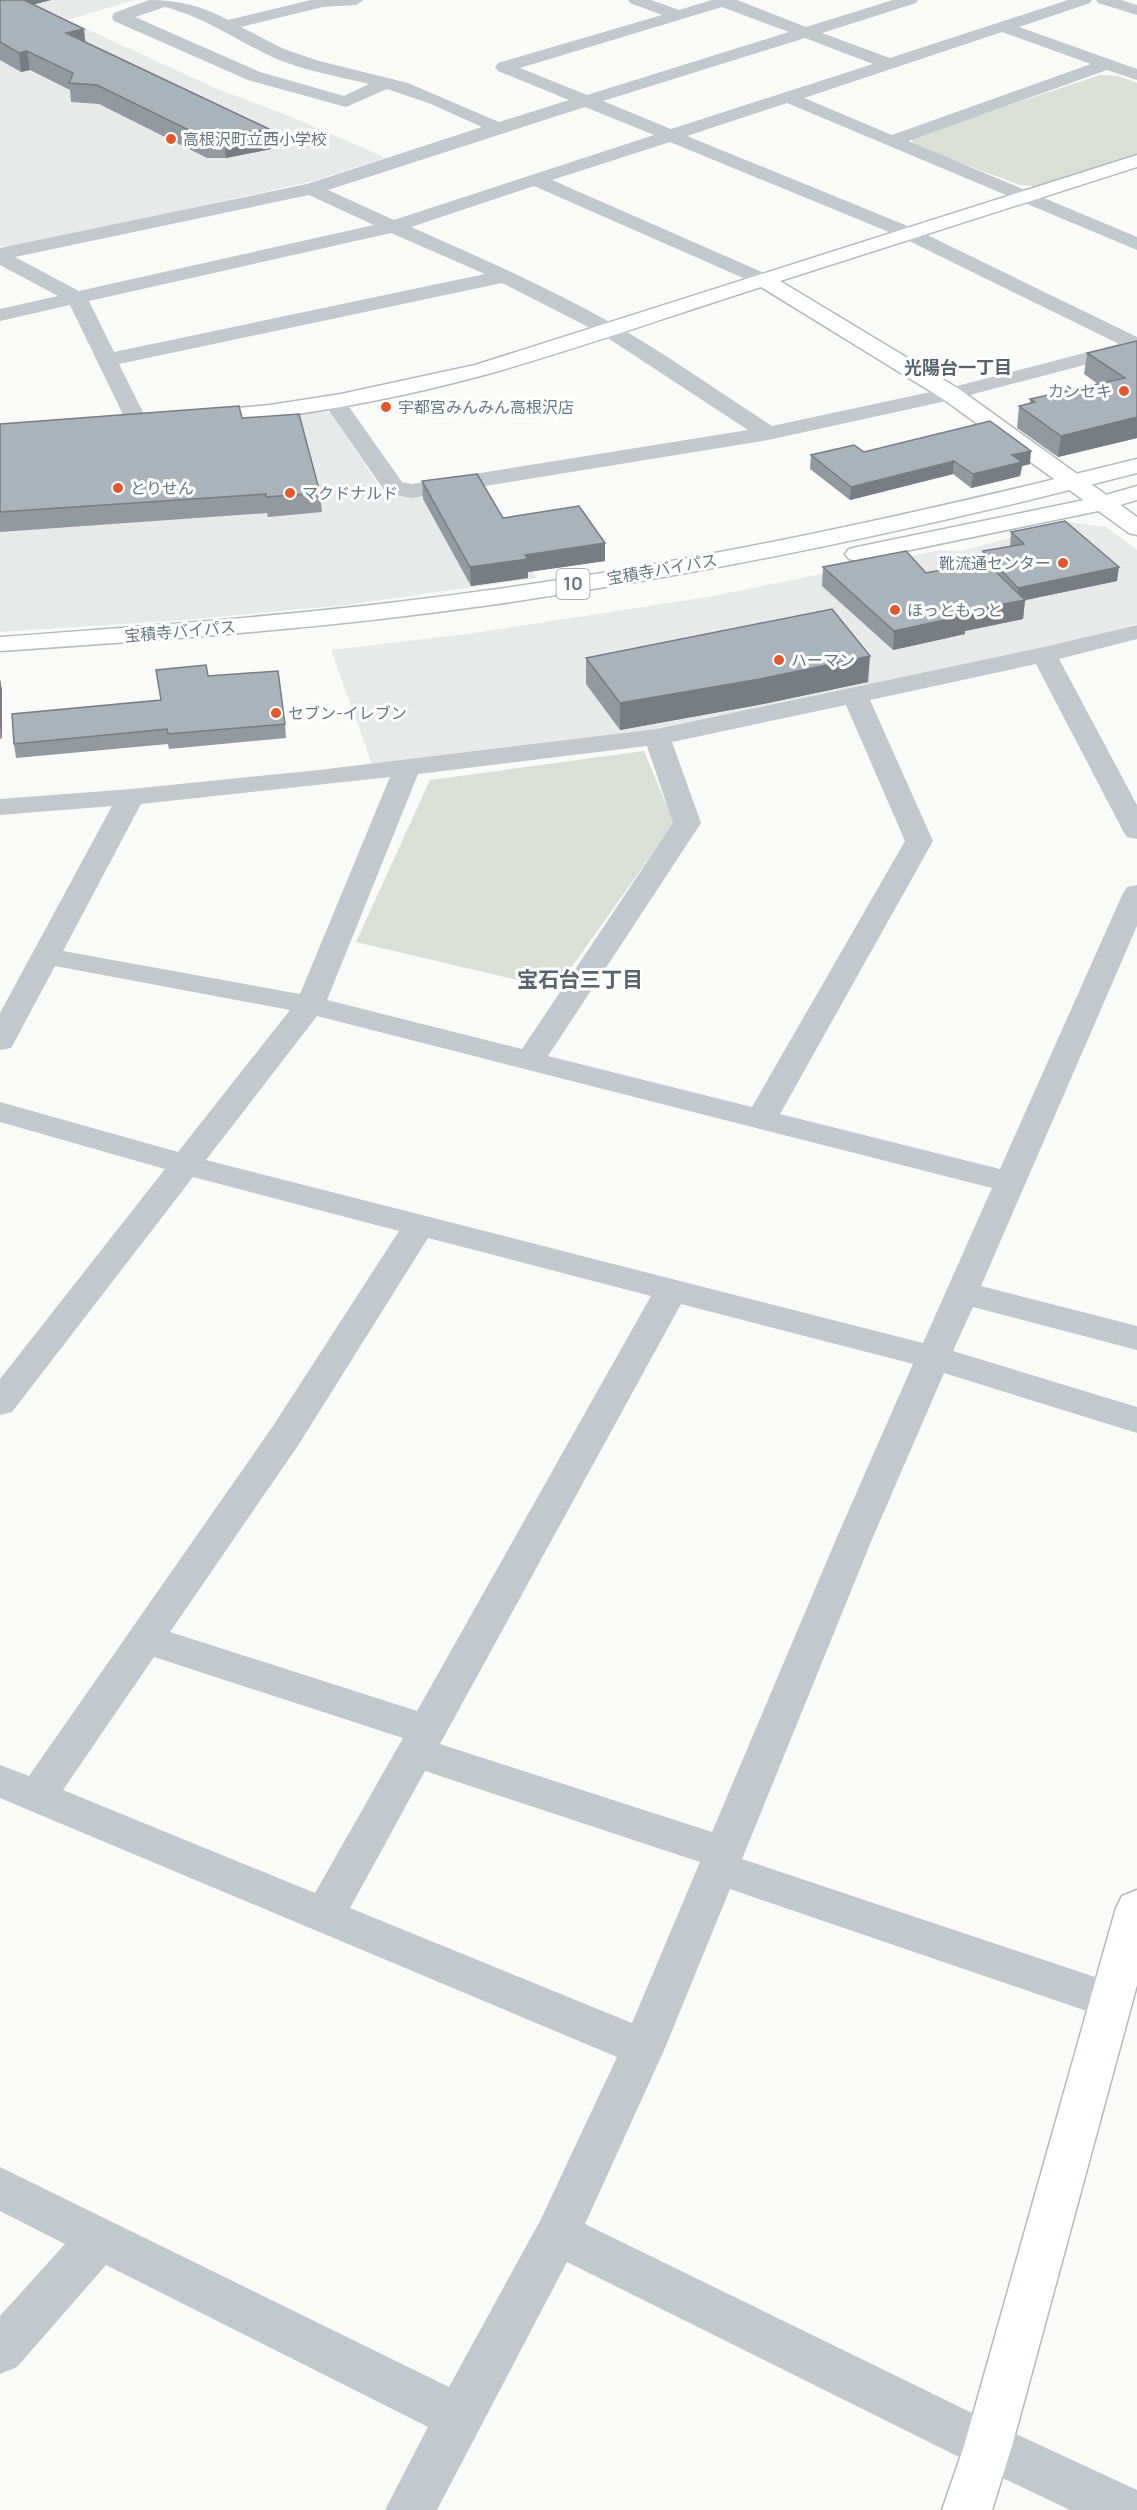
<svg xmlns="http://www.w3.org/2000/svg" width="1137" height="2510" viewBox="0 0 1137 2510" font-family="Manrope,'Noto Sans JP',sans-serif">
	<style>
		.built { fill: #e8e9e9 }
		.green { fill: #dadfd7 }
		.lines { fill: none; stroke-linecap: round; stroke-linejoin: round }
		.secondary-casing { stroke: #b3babf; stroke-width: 3 }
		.primary-casing { stroke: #b5babe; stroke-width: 3 }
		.street { fill: #c3c8cc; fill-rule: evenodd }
		.secondary { fill: #fff; fill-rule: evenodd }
		.primary { fill: #fff; fill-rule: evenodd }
		.wall { fill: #929a9f }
		.shaded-wall { fill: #777d82 }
		.building { fill: #aab3b9; stroke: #777d82; stroke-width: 1.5 }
		.poi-dot { fill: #e4572e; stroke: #fff; stroke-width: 2 }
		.labels { text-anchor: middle; stroke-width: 6; stroke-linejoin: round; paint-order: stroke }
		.far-poi-label { font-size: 16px; fill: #657683; stroke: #fff; text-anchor: start }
		.far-street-label { font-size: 16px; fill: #657683; stroke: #fff }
		.far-neighbourhood-label { font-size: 18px; font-weight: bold; fill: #57646e; stroke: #fff }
		.shield { fill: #fff; stroke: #939fa8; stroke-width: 1.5 }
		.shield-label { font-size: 18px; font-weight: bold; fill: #657683 }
		.neighbourhood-label { font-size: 21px; font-weight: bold; fill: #57646e; stroke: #fff }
	</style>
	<rect width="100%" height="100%" fill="#fafaf8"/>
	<g class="built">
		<path d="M 0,0 L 135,0 L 67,20 L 215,88 L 299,120 L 386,158 L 313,181 L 16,248 L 0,246 Z"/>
		<path d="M 316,410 L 331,413 L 387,498 L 478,485 L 537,578 L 347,605 L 184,620 L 0,632 L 0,441 Z"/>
		<path d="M 1069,522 L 1106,527 L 1137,550 L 1137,624 L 1045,649 L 652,732 L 373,767 L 331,650 L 467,634 L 708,597 L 941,550 L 961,551 Z"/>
	</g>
	<g class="green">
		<path d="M 1100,75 L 1118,76 L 1137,83 L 1137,154 L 1035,186 L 1020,185 L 915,146 L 911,138 Z"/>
		<path d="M 644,751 L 674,823 L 556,989 L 356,942 L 430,780 Z"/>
	</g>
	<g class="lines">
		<g class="secondary-casing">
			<g id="secondary">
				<path d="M 1137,155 L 1137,167 L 780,281 L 959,389 L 1137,517 L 1137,535 L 1129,533 L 943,399 L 761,287 C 670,316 580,348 488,374 C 393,400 296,417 198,426 L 190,424 L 187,419 L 190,414 L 198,412 L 270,405 L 341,394 L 475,365 Z"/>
				<path d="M 1137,1890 L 1137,1985 L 1012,2446 L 992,2510 L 942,2510 L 964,2446 L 1116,1908 L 1122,1896 Z"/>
			</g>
		</g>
		<g class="primary-casing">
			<g id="primary">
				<path d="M 1137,459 L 1137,473 C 924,528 708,574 490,605 C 328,628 164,640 0,651 L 0,637 C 164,625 328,613 490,590 C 708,560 924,512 1137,459 Z"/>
				<path d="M 1137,486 L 1137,500 L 1103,510 L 857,561 L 849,559 L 845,554 L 849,549 L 857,547 L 1099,497 Z"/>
			</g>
		</g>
		<g class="street">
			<path d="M 149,0 C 179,0 202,6 228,20 L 311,0 L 364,0 L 356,5 L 323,7 L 241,27 L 284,49 L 319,61 L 408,83 L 499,122 L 569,100 L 498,71 L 495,67 L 498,63 L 662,15 L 630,3 L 628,0 L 651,0 L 679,10 L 712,0 L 737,0 L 806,27 L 893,0 L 918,0 L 916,3 L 822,33 L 890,58 L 1068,0 L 1092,0 L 1090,3 L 1019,27 L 1137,69 L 1137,80 L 1107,70 L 908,141 L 1137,237 L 1137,250 L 787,103 L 687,136 L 915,229 L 1137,337 L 1137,351 L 951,400 L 768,440 L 411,498 L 386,493 L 323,402 L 326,397 L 334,396 L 342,397 L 402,482 L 411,484 L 748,430 L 600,333 L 502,283 L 119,364 L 149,424 L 146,429 L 138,431 L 130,429 L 70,305 L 0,321 L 0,309 L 58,296 L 0,265 L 0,248 L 307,184 L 482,127 L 431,104 L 387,89 L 346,107 L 248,80 L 114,21 L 112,17 L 114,13 ZM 165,7 C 206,18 233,38 270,56 C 301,70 336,76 369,84 L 344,96 L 260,72 L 135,17 ZM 722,7 L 789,32 L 587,95 L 520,68 ZM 1002,32 L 1091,64 L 892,135 L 804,98 ZM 805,38 L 873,64 L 671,129 L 603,101 ZM 585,107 L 654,135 L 394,220 L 328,190 ZM 670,142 L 901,237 L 1119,344 L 949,388 L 772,426 C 719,392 668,355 613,324 C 548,287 479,257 411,227 L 534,186 L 757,284 L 771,284 L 774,280 L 771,276 L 552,180 ZM 309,195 L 374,225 L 79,291 L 15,257 ZM 391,233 L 485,274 L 114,352 L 89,301 Z"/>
			<path d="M 1096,0 L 1121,0 L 1137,5 L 1137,15 L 1098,3 Z"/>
			<path d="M 1137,625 L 1137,639 L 1059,659 L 1137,805 L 1137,839 L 1127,837 L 1123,831 L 1036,664 L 870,700 L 933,841 L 780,1114 L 1000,1169 L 1123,893 L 1127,887 L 1137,885 L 1137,926 L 981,1286 L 1137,1326 L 1137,1350 L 973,1307 L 953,1351 L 1137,1407 L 1137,1433 L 944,1373 L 873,1537 L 742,1859 L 1125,1987 L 1131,2000 L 1125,2013 L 1110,2019 L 730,1889 L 665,2048 L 585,2224 L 1005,2429 L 1137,2490 L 1137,2510 L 1070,2510 L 971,2463 L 567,2262 L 437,2510 L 385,2510 L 428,2427 L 106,2265 L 17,2367 L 0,2374 L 0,2316 L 65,2244 L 0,2211 L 0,2167 L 449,2387 L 541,2219 L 617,2057 L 0,1798 L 0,1765 L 29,1776 L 273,1426 L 399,1231 L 193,1177 L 12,1412 L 0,1415 L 0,1379 L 165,1169 L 0,1122 L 0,1102 L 178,1152 L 290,1010 L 55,966 L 15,1041 L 11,1048 L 0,1050 L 0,1013 L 112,806 L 0,815 L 0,799 L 131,789 L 319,770 L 657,729 L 1044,647 ZM 846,705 L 905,841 L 752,1107 L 548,1056 L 701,823 L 672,742 ZM 647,746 L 673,823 L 522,1049 L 327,1000 L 418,774 ZM 390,777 L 300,994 L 63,951 L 141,804 ZM 317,1016 L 992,1188 L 923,1343 L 206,1160 ZM 428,1238 L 651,1296 L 417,1711 L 170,1632 L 299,1444 ZM 681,1304 L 913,1364 L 837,1537 L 712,1832 L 440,1744 ZM 154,1657 L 403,1738 L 315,1893 L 63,1790 ZM 425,1771 L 700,1862 L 632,2023 L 350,1908 Z"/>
		</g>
		<use href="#secondary" class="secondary"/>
		<use href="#primary" class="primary"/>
	</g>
	<g class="wall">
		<path d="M 0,0 L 51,0 L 33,4 L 86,42 L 269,129 L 271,149 L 226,158 L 207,158 L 99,104 L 71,102 L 70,90 L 30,70 L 21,72 L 0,60 Z"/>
		<path d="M 1137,341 L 1137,438 L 1058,457 L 1017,428 L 1019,406 L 1030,404 L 1030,399 L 1098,384 L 1084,374 L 1087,353 Z"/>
		<path d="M 242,418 L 320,493 L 322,512 L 268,517 L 267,513 L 0,532 L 0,424 Z"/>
		<path d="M 864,452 L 1030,464 L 1022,466 L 1020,476 L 971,488 L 953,474 L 850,500 L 810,469 L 811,455 Z"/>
		<path d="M 422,481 L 503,518 L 605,543 L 605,561 L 528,572 L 528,578 L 471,586 L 423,499 Z"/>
		<path d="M 1011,532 L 1117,581 L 1025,600 L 1023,619 L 965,631 L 965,634 L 893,650 L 822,586 L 823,567 L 926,573 L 981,562 L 983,551 L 1010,546 Z"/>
		<path d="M 586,658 L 868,682 L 758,705 L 620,730 L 586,684 Z"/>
		<path d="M 156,670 L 208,676 L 285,724 L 286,738 L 169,749 L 168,744 L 16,758 L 14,744 L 161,700 Z"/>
		<path d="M 0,679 L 2,691 L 2,738 L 0,739 Z"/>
	</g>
	<g class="shaded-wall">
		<path d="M 19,0 L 51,0 L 32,5 Z"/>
		<path d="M 84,29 L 86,48 L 66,33 Z"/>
		<path d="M 27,51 L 30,70 L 21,72 L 19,53 Z"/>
		<path d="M 269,129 L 271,149 L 226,158 L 224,137 Z"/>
		<path d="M 1137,417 L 1137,438 L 1058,457 L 1061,436 Z"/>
		<path d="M 1031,451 L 1030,464 L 1022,466 L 1020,476 L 971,488 L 973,474 L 1012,455 Z"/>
		<path d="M 954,461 L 953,474 L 850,500 L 851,487 Z"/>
		<path d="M 605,543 L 605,561 L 528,572 L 528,578 L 471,586 L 470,567 L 525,555 Z"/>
		<path d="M 1119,567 L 1117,581 L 1016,602 L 1018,588 Z"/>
		<path d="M 1025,600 L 1023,619 L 965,631 L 965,634 L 893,650 L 894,631 L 964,612 Z"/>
		<path d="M 870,656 L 868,682 L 758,705 L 620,730 L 620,703 Z"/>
		<path d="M 0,679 L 2,691 L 2,738 L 0,724 Z"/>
	</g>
	<g class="building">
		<path d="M 0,0 L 24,0 L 84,29 L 66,33 L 269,129 L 224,137 L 205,138 L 97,85 L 69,83 L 73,73 L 27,51 L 19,53 L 0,42 Z"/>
		<path d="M 1137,341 L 1137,417 L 1061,436 L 1019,406 L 1035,402 L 1030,399 L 1125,378 L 1087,353 Z"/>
		<path d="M 239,406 L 242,418 L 299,414 L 320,493 L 266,497 L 266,494 L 0,512 L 0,424 Z"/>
		<path d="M 990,421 L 1031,451 L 1012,455 L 1022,462 L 973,474 L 954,461 L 851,487 L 811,455 L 854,445 L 864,452 Z"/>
		<path d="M 477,474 L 503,518 L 579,506 L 605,543 L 525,555 L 528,559 L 470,567 L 422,481 Z"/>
		<path d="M 1065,521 L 1119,567 L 1018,588 L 983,551 L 1024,544 L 1011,532 Z"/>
		<path d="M 906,551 L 926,573 L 985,561 L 1025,600 L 964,612 L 967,615 L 894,631 L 823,567 Z"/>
		<path d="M 832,609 L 870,656 L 760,679 L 620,703 L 586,658 Z"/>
		<path d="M 206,665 L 208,676 L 278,671 L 285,724 L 168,734 L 167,729 L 14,744 L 12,714 L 161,700 L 156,670 Z"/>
	</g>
	<g class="poi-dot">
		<circle cx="171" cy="139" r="6"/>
		<circle cx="1124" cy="391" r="6"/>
		<circle cx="386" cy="407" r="6"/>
		<circle cx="118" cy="488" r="6"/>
		<circle cx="290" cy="493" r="6"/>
		<circle cx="1063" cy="563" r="6"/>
		<circle cx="895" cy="610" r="6"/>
		<circle cx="779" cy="660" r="6"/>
		<circle cx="276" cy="713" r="6"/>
	</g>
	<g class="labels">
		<g class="far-poi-label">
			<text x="183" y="145">高根沢町立西小学校</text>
			<text x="1112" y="397" text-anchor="end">カンセキ</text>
			<text x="398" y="413">宇都宮みんみん高根沢店</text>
			<text x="130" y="494">とりせん</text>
			<text x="302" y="499">マクドナルド</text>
			<text x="1051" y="569" text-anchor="end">靴流通センター</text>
			<text x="907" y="616">ほっともっと</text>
			<text x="791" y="666">ハーマン</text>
			<text x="288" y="719">セブン-イレブン</text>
		</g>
		<g class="far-street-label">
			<text transform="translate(662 569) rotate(-10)" y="6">宝積寺バイパス</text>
			<text transform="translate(180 631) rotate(-5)" y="6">宝積寺バイパス</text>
		</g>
		<g class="far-neighbourhood-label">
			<text x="958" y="374">光陽台一丁目</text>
		</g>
		<rect class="shield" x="556.5" y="569" width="33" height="30" rx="4.5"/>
		<g class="shield-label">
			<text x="573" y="590">10</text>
		</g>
		<g class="neighbourhood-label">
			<text x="580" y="987">宝石台三丁目</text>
		</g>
	</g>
</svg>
